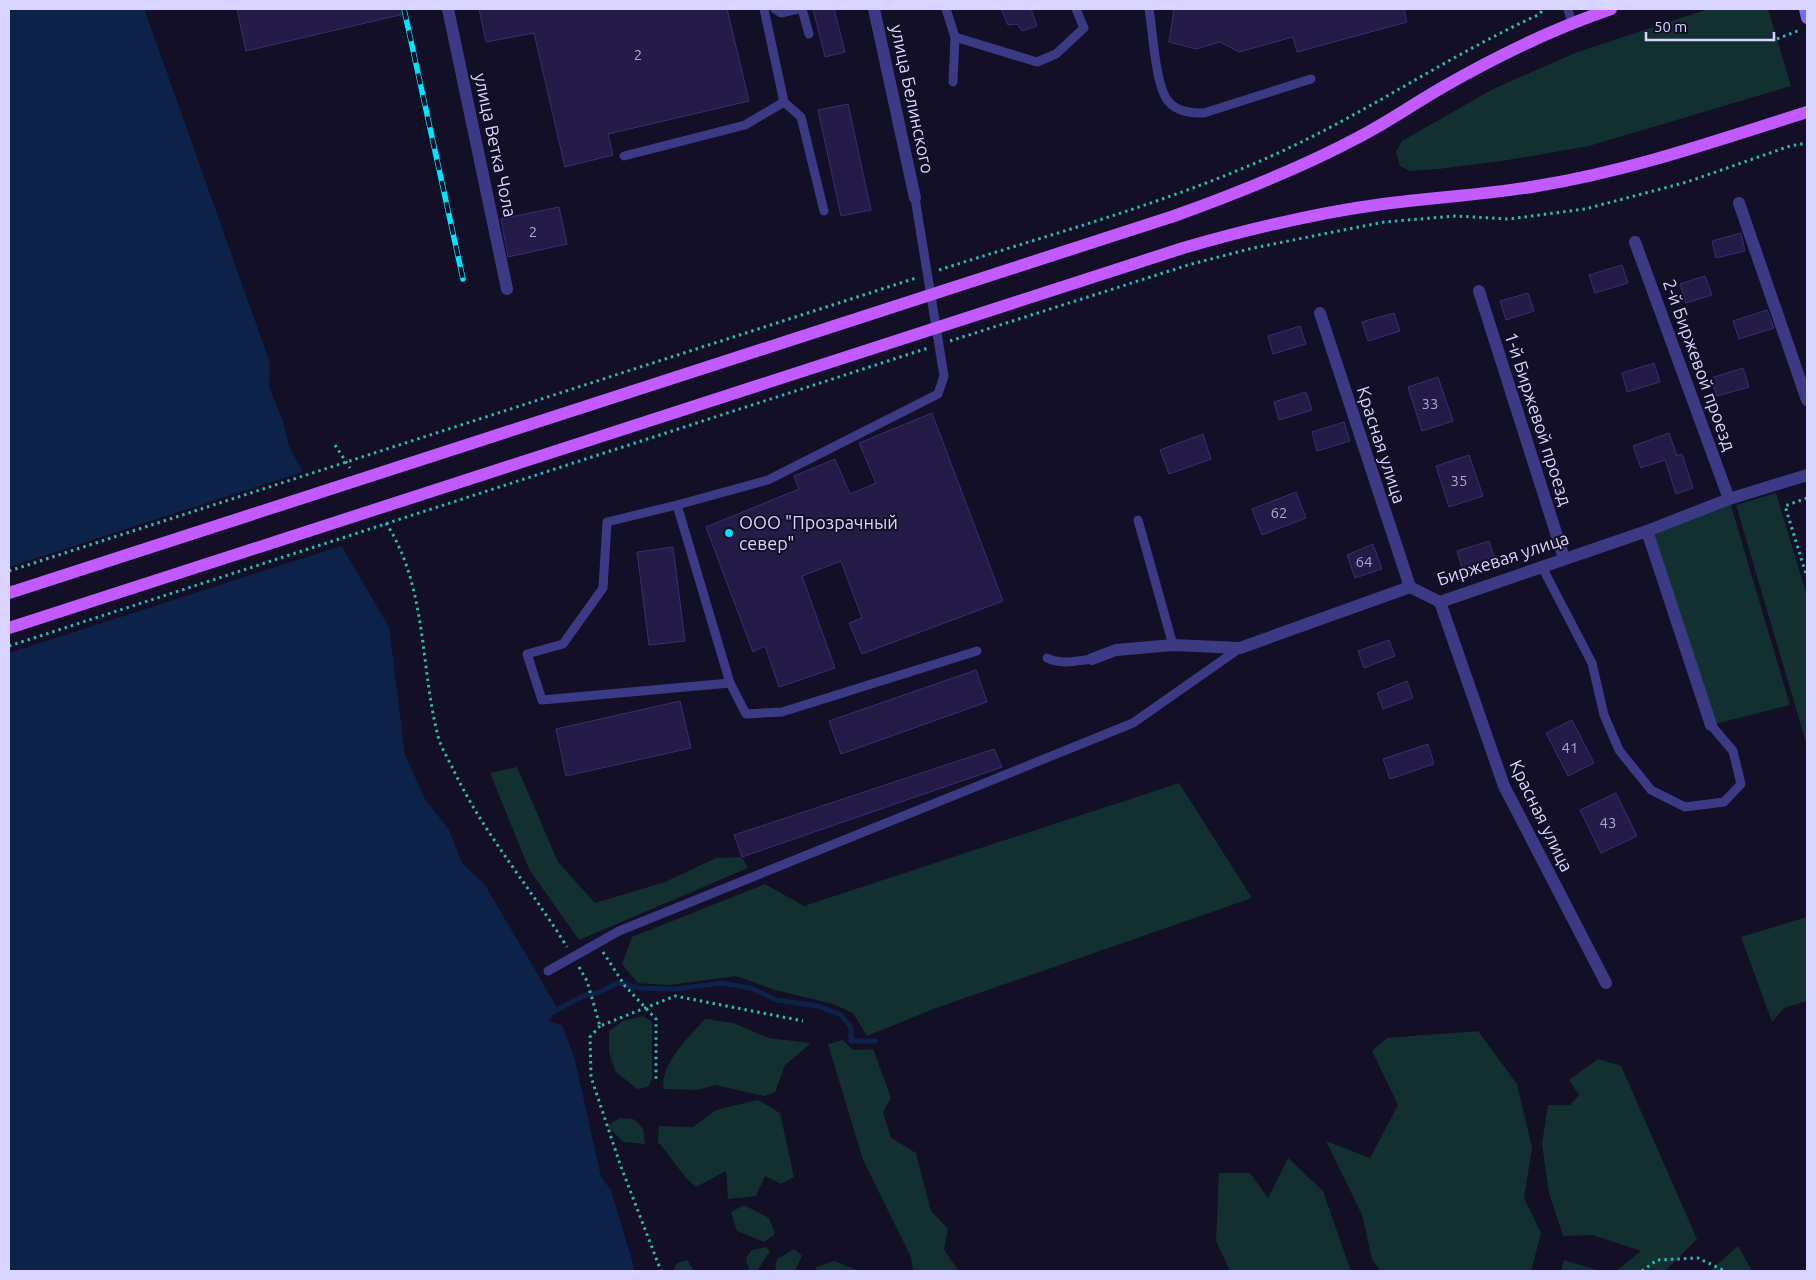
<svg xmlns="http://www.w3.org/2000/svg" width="1816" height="1280" viewBox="0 0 1816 1280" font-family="Ubuntu,sans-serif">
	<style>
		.green { fill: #12302f }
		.water { fill: #0c2248 }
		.pier { fill: #130f26 }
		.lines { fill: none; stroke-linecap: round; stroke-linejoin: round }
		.stream { stroke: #0c2248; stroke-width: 5 }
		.building { fill: #241b47; stroke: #3b2d73 }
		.path { stroke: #2fb8b0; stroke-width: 3; stroke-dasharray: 2.5 4; stroke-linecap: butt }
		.lane { stroke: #3d3a85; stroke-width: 9 }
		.street { stroke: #3d3a85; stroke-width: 12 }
		.secondary { stroke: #6f6bff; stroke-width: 12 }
		.primary { stroke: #c25bff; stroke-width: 12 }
		.rail-casing { stroke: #00e5ff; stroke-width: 5.5 }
		.rail { stroke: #130f26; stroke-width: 4; stroke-dasharray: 11; stroke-linecap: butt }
		.poi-dot { fill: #00e5ff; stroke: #130f26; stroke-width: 2 }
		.labels { text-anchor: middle; stroke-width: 4; stroke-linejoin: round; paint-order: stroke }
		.number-label { font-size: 15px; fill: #aca6d1 }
		.street-label { font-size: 18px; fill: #d9d4ff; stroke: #130f26 }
		.poi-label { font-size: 18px; fill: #d9d4ff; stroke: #130f26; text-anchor: start }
	</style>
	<rect width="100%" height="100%" fill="#130f26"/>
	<g class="green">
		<path d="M 1708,9 L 1768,9 L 1791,86 L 1589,146 L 1502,161 L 1438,169 L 1410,171 L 1400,166 L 1396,152 L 1402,141 L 1493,89 L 1575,53 Z"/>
		<path d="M 1776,493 L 1807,596 L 1807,746 L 1736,505 Z"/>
		<path d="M 1729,499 L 1790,705 L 1711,725 L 1647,531 Z"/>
		<path d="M 517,767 L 558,862 L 595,903 L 665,882 L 716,858 L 742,857 L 748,868 L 579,940 L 529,869 L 490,773 Z"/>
		<path d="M 1179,783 L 1252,898 L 936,1008 L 867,1036 L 853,1013 L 833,1004 L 775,990 L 736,976 L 669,985 L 638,983 L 622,964 L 632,937 L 765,884 L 804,906 Z"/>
		<path d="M 1807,917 L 1807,1001 L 1784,1008 L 1772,1022 L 1741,937 Z"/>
		<path d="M 643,1016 L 652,1022 L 652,1079 L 648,1087 L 637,1089 L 615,1071 L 609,1052 L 609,1031 L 623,1021 Z"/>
		<path d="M 705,1019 L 734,1023 L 768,1038 L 811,1043 L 785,1065 L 775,1092 L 764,1096 L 715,1085 L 698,1090 L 663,1089 C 662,1062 687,1039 705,1019 Z"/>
		<path d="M 1478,1031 L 1517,1084 L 1532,1148 L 1524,1198 L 1541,1233 L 1531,1271 L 1380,1271 L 1372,1259 L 1362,1215 L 1326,1141 L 1370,1158 L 1398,1105 L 1372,1051 L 1387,1038 Z"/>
		<path d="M 843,1040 L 853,1050 L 873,1049 L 891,1098 L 883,1112 L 891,1138 L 916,1153 L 931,1211 L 948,1229 L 944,1250 L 959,1271 L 913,1271 L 911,1257 L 863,1160 L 828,1044 Z"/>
		<path d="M 1598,1059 L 1621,1066 L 1697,1239 L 1665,1271 L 1616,1271 L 1641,1251 L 1592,1235 L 1563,1236 L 1549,1193 L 1542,1144 L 1548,1105 L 1570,1105 L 1579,1095 L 1569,1080 Z"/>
		<path d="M 758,1100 L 780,1113 L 794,1177 L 781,1184 L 765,1176 L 756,1196 L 728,1199 L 726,1171 L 696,1187 C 681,1175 671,1156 658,1142 L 659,1126 L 693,1127 L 716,1110 Z"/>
		<path d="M 620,1118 L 633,1119 L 643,1128 L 645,1144 L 624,1142 L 607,1126 Z"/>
		<path d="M 1288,1158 L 1323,1191 L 1351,1271 L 1230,1271 L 1216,1241 L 1219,1173 L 1250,1173 L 1268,1198 Z"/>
		<path d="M 744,1205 L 769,1218 L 775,1234 L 764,1242 L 737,1231 L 731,1212 Z"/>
		<path d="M 1738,1246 L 1752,1271 L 1710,1271 Z"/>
		<path d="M 766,1247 L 770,1251 L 757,1271 L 749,1270 L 746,1258 L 752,1250 Z"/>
		<path d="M 794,1249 L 802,1256 L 795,1271 L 775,1271 L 777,1259 Z"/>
		<path d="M 687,1260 L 694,1271 L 673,1271 L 677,1263 Z"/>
		<path d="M 1564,1260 L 1600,1271 L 1561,1271 Z"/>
		<path d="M 834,1261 L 835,1261 L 859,1271 L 815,1271 L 816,1267 Z"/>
	</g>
	<path class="water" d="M 9,9 L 150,9 L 145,11 L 270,363 L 269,387 L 283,421 L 289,446 L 345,552 L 389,627 L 405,755 L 425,799 L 449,830 L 462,863 L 485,885 L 558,1009 L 548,1021 L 562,1025 L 574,1056 L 601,1177 L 611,1190 L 635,1271 L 9,1271 Z"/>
	<path class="pier" d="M 305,471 L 344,545 L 9,653 L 9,567 Z"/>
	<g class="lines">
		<path class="stream" d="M 553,1012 L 583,996 L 600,992 L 617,983 L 640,988 L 676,989 L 721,983 L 751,988 L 776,1000 L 818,1006 L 841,1015 L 851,1028 L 851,1041 L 875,1041"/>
	</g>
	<g class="building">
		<path d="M 237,9 L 403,9 L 404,14 L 246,51 Z"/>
		<path d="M 479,9 L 727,9 L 749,101 L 608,134 L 613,155 L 565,167 L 534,33 L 486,42 Z"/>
		<path d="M 813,9 L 834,9 L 845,52 L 825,57 Z"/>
		<path d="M 1001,9 L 1031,9 L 1037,26 L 1022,31 L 1017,24 L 1008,25 Z"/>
		<path d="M 1174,9 L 1404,9 L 1407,22 L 1297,52 L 1293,37 L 1239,52 L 1220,42 L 1196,49 L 1169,42 Z"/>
		<path d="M 848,104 L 871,210 L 841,216 L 818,110 Z"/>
		<path d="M 559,207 L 567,244 L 508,257 L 501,219 Z"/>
		<path d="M 1741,233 L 1745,251 L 1716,258 L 1712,241 Z"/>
		<path d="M 1622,265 L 1628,283 L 1595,293 L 1589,275 Z"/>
		<path d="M 1705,276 L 1712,295 L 1686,303 L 1680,284 Z"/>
		<path d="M 1528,293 L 1534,311 L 1506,320 L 1500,301 Z"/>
		<path d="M 1767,310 L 1774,328 L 1739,339 L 1733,321 Z"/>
		<path d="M 1394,313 L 1400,331 L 1368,341 L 1362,322 Z"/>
		<path d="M 1300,326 L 1306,344 L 1273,354 L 1268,336 Z"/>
		<path d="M 1654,363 L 1660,382 L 1627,392 L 1622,373 Z"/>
		<path d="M 1743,368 L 1749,387 L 1717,396 L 1711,378 Z"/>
		<path d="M 1438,377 L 1453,421 L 1422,431 L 1408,387 Z"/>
		<path d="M 1306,392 L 1312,410 L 1279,420 L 1274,402 Z"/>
		<path d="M 932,413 L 1003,601 L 862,654 L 849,623 L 862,618 L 841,561 L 802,576 L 835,668 L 779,687 L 765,646 L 753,652 L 706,527 L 799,489 L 794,476 L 835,459 L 850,494 L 876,483 L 859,443 Z"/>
		<path d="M 1344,422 L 1350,441 L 1317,451 L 1312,432 Z"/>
		<path d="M 1669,433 L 1677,456 L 1682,454 L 1693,488 L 1676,494 L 1665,460 L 1641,468 L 1633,446 Z"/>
		<path d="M 1203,434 L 1211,459 L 1169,474 L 1160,450 Z"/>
		<path d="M 1469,455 L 1483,496 L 1449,507 L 1436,466 Z"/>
		<path d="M 1296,492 L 1306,518 L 1262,535 L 1252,509 Z"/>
		<path d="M 1489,541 L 1495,560 L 1463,571 L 1457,551 Z"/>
		<path d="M 1373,544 L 1382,569 L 1355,578 L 1347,555 Z"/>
		<path d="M 673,547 L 685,641 L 649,645 L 637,552 Z"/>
		<path d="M 1389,640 L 1395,656 L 1364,668 L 1358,651 Z"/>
		<path d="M 976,670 L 987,702 L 841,754 L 829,721 Z"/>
		<path d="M 1407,681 L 1413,698 L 1383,709 L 1377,693 Z"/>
		<path d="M 680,701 L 691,748 L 566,776 L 556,729 Z"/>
		<path d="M 1572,720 L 1594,763 L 1568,776 L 1546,733 Z"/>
		<path d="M 1428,744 L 1434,764 L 1390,779 L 1383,759 Z"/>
		<path d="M 994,749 L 1002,767 L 742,857 L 734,835 Z"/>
		<path d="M 1616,793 L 1637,836 L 1601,853 L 1580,810 Z"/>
	</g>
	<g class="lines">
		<g class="path">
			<path d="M 1777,39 L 1800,30"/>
			<path d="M 939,270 C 1057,232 1180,200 1293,146 C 1377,106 1454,53 1540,14 L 1543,9"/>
			<path d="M 950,341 L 1188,265 L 1253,248 L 1384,222 L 1455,216 L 1509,219 L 1585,209 L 1687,182 L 1790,146 L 1807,143"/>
			<path d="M 335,445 L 350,468"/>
			<path d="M 1807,498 L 1785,506 L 1807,577"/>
			<path d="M 386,523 C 427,586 420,666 438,736 C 441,748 449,760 454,771 C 484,834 530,887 567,947"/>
			<path d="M 9,571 L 916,278"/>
			<path d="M 9,646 L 928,348"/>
			<path d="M 603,952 L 625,986 L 656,1019 L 656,1081"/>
			<path d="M 579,967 L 587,981 L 600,1026 L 675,996 L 803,1021"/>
			<path d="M 600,1026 L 590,1037 L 591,1077 L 620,1164 L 661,1271"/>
			<path d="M 1642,1271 L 1657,1260 L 1698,1258 L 1725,1271"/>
		</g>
		<g class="lane">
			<path d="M 764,9 L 784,102 L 801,117 L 824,211"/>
			<path d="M 775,9 L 781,13 L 798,9"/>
			<path d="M 802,9 L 809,34"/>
			<path d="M 946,9 L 955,37 L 953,82"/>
			<path d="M 1149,9 C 1153,31 1155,87 1169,102 C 1177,112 1192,113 1204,113 L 1311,79"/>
			<path d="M 1568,9 L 1572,23"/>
			<path d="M 955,37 L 1037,62 L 1056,54 L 1084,28 L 1076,9"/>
			<path d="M 624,156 L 745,125 L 784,102"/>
			<path d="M 915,198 L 944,376 L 938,394 L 768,480 L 677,505 L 730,683 L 746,714 L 782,712 L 977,651"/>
			<path d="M 677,505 L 607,522 L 603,588 L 563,644 L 527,654 L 542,700 L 730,683"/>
			<path d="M 1138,520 L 1173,645"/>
			<path d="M 1542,567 L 1592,663 L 1604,715 L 1619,750 L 1651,790 L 1685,807 L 1724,802 L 1741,784 L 1733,751 L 1711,725"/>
			<path d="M 1047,658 C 1062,665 1076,661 1092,659"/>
			<path d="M 548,971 L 619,931 L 1133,723 L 1240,648"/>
		</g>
		<g class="street">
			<path d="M 448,9 L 507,289"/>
			<path d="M 874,9 L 915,198"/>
			<path d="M 1739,203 L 1807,400"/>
			<path d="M 1635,242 L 1729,499"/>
			<path d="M 1479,291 L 1564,558"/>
			<path d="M 1320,313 L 1410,587"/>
			<path d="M 1647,531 L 1711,725"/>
			<path d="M 1440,602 L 1504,786 L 1606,983"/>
			<path d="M 1092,659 L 1116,650 L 1173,645 L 1240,648 L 1410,587 L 1440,602 L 1647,531 L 1729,499 L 1807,475"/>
		</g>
		<path class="secondary" d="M 1805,9 L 1807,18"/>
		<g class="primary">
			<path d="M 9,593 L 1174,216 C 1238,193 1299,169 1359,137 C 1388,122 1415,103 1443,87 C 1497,56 1552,29 1611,9"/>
			<path d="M 9,628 L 1183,248 C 1249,229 1315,213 1383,204 C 1434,197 1486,195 1537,186 C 1630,171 1718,140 1807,112"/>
		</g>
		<g class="rail-casing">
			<path id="rail" d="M 404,9 L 463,279"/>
		</g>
		<use href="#rail" class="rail"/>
	</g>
	<circle class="poi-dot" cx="729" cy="533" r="5"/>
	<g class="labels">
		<g class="number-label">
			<text x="638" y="60">2</text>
			<text x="533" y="237">2</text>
			<text x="1430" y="409">33</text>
			<text x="1459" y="486">35</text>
			<text x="1279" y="518">62</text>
			<text x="1364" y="567">64</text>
			<text x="1570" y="753">41</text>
			<text x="1608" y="828">43</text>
		</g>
		<g class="street-label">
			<text transform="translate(912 99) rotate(78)" y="6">улица Белинского</text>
			<text transform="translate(495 145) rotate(78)" y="6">улица Ветка Чола</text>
			<text transform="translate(1699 365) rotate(70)" y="6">2-й Биржевой проезд</text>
			<text transform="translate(1538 419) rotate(72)" y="6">1-й Биржевой проезд</text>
			<text transform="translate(1381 445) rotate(72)" y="6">Красная улица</text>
			<text transform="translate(1503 559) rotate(-18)" y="6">Биржевая улица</text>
			<text transform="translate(1541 816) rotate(64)" y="6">Красная улица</text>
		</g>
		<g class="poi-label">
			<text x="739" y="529">ООО "Прозрачный<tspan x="739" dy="21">север"</tspan></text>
		</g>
	</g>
	<rect width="1816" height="1280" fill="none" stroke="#d9d4ff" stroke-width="20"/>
	<path d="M1646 32v8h128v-8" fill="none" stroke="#d9d4ff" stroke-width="2.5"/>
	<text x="1654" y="32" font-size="15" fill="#d9d4ff" stroke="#130f26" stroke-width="4" paint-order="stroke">50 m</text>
</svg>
